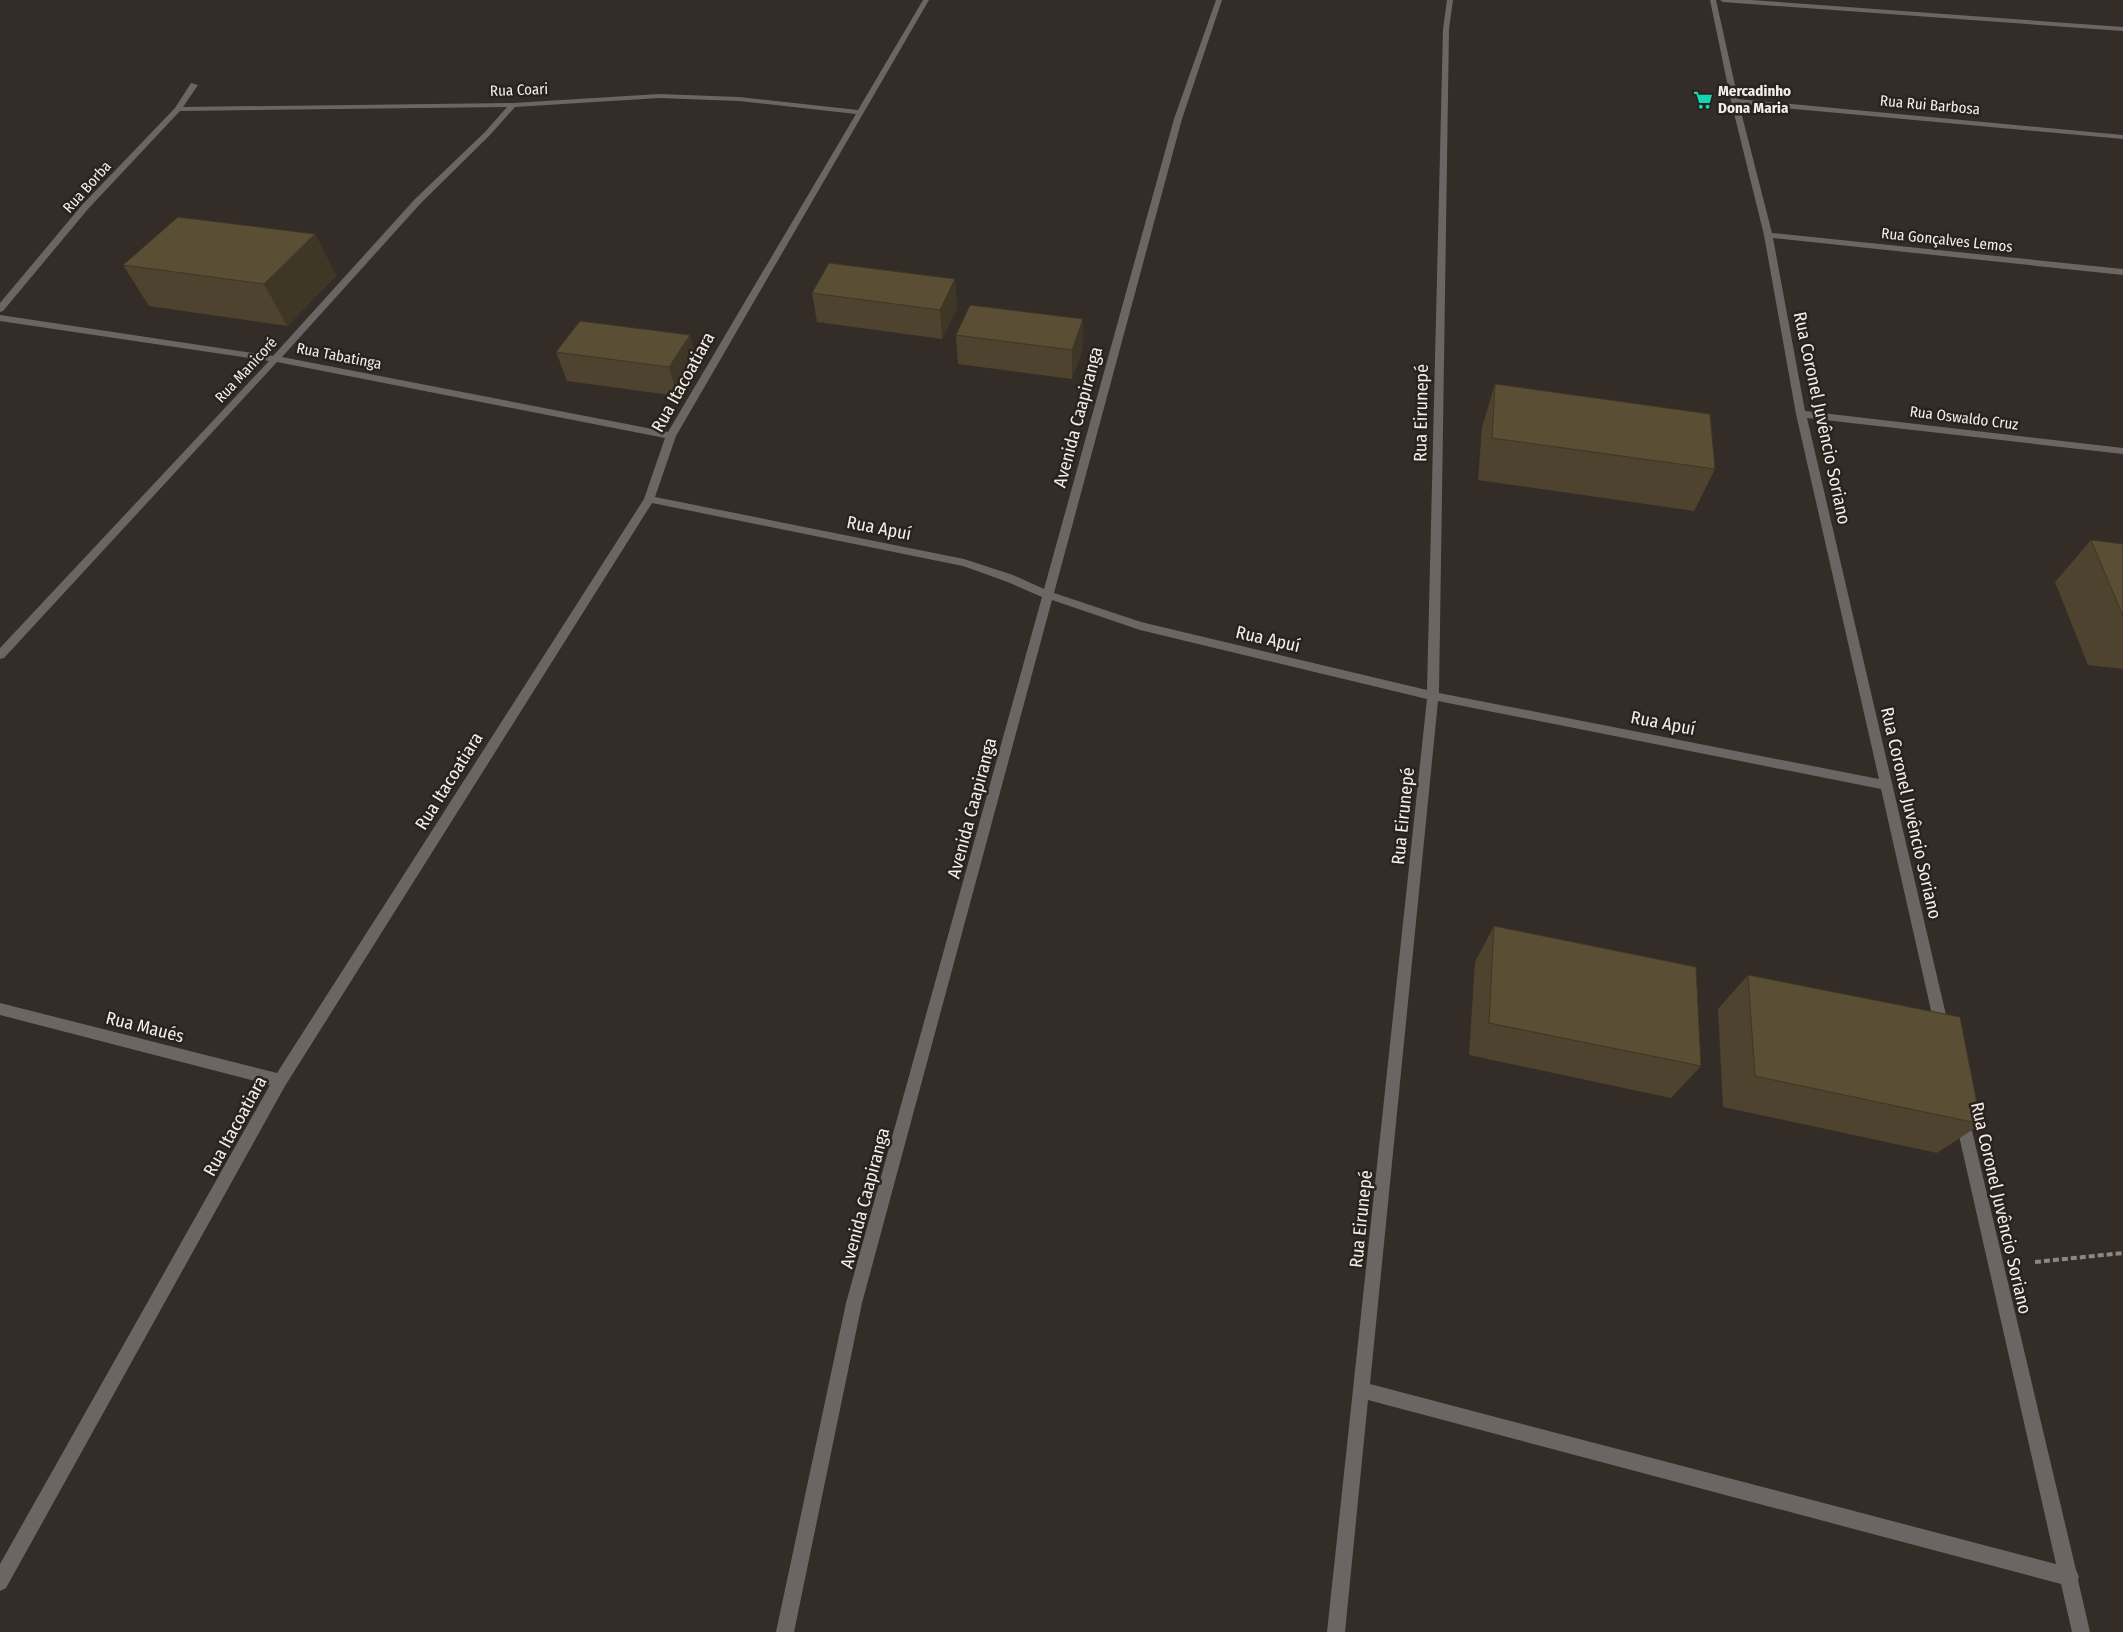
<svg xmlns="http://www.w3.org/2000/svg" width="2123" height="1632" viewBox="0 0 2123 1632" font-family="'Fira Sans Condensed',sans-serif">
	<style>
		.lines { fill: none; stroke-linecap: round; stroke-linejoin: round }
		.path { stroke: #8d8681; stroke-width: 4; stroke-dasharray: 6 3; stroke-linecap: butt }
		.minor { fill: #6b6664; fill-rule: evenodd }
		.wall { fill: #4d432e }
		.shaded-wall { fill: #3f3725 }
		.building { fill: #5a4e35; stroke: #3f3725 }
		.labels { text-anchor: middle; stroke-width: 5; stroke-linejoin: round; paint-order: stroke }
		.far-street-label { font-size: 15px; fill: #f3efea; stroke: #2a221c }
		.far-poi-label { font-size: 15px; font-weight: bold; fill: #f3efea; stroke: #2a221c; text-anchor: start }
		.street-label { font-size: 18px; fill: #f3efea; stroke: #2a221c }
	</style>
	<rect width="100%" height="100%" fill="#342c26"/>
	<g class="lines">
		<path class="path" d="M 2035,1262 L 2123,1253"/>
		<g class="minor">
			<path d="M 923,0 L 929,0 L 676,436 L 655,497 L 964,559 L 1013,575 L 1044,589 L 1174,119 L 1216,0 L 1222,0 L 1182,119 L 1054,593 L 1141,622 L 1427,690 L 1443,29 L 1447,0 L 1453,0 L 1449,29 L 1439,693 L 1879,779 L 1796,414 L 1764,235 L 1731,101 L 1710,0 L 1716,0 L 1738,99 L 2123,135 L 2123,139 L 1739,104 L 1772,233 L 2123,269 L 2123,275 L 1773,238 L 1805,411 L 2123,448 L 2123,454 L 1807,418 L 1949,1028 L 1947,1032 L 1942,1034 L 1937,1032 L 1935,1028 L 1881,789 L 1438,701 L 1370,1384 L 2056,1564 L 1955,1118 L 1957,1113 L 1962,1111 L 1967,1113 L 1969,1118 L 2076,1570 L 2079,1577 L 2078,1580 L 2090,1632 L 2072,1632 L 2061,1584 L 1368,1400 L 1345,1632 L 1327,1632 L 1427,699 L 1140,630 L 1052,600 L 862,1303 L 794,1632 L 776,1632 L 846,1303 L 1042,597 L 1005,581 L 963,566 L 652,503 L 285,1086 L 6,1588 L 0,1591 L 0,1564 L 270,1085 L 0,1015 L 0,1003 L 277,1073 L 644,499 L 665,438 L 277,362 L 4,658 L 0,659 L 0,648 L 269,361 L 0,321 L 0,315 L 273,356 L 415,199 L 485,132 L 507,107 L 180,111 L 88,209 L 3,311 L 0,312 L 0,303 L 82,205 L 175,108 L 191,83 L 198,85 L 183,107 L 513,103 L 659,94 L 739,97 L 858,110 ZM 659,98 L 739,101 L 856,114 L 668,432 L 282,357 L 421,203 L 490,135 L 515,107 Z"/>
			<path d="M 1720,0 L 1751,0 L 2123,27 L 2123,31 L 1723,2 Z"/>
		</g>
	</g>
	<g class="wall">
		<path d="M 315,234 L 336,276 L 287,326 L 149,306 L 123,265 Z"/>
		<path d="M 955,279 L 957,308 L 942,339 L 817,322 L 812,293 Z"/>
		<path d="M 956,335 L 1083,348 L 1072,379 L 958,364 Z"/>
		<path d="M 556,352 L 698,364 L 677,396 L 567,381 Z"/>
		<path d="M 1495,384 L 1715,469 L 1694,511 L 1478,480 L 1482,427 Z"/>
		<path d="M 2091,540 L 2123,544 L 2123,669 L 2088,665 L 2055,582 Z"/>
		<path d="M 1494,926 L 1701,1066 L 1671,1098 L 1469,1055 L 1475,962 Z"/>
		<path d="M 1748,975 L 1981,1124 L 1937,1153 L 1723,1107 L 1718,1009 Z"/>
	</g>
	<g class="shaded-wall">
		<path d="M 315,234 L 336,276 L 287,326 L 264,284 Z"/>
		<path d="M 955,279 L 957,308 L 942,339 L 940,310 Z"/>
		<path d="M 1083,319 L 1083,348 L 1072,379 L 1072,350 Z"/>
		<path d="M 690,335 L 698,364 L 677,396 L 669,367 Z"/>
	</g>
	<g class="building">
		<path d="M 178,217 L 315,234 L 264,284 L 123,265 Z"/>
		<path d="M 829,263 L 955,279 L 940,310 L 812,293 Z"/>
		<path d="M 970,305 L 1083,319 L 1072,350 L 956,335 Z"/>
		<path d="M 580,321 L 690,335 L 669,367 L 556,352 Z"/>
		<path d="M 1495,384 L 1710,414 L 1715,469 L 1492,438 Z"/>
		<path d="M 2091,540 L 2123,544 L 2123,616 Z"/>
		<path d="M 1494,926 L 1696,967 L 1701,1066 L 1489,1023 Z"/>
		<path d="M 1748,975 L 1960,1017 L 1981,1124 L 1755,1076 Z"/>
	</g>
	<defs>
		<g id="supermarket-bare" transform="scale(1.5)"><path d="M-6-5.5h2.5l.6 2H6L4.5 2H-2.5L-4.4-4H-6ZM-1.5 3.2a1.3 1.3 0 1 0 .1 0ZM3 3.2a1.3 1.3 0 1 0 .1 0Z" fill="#16d5b3" stroke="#2a221c" stroke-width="2.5" paint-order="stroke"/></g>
	</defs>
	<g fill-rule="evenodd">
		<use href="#supermarket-bare" x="1703" y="100"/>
	</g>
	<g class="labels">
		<g class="far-street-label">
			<text transform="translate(519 90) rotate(-2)" y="5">Rua Coari</text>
			<text transform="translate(1930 105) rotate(5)" y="5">Rua Rui Barbosa</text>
			<text transform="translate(87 187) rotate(-48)" y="5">Rua Borba</text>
			<text transform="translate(1947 240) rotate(6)" y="5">Rua Gonçalves Lemos</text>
			<text transform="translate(339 356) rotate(11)" y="5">Rua Tabatinga</text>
			<text transform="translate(246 370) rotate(-47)" y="5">Rua Manicoré</text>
			<text transform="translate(1964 418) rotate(7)" y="5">Rua Oswaldo Cruz</text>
		</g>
		<g class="far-poi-label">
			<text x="1718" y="96">Mercadinho<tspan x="1718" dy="17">Dona Maria</tspan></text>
		</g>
		<g class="street-label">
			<text transform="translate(683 382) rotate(-61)" y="6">Rua Itacoatiara</text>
			<text transform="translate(1421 413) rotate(-89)" y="6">Rua Eirunepé</text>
			<text transform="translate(1078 417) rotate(-75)" y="6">Avenida Caapiranga</text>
			<text transform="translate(1822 418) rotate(78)" y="6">Rua Coronel Juvêncio Soriano</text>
			<text transform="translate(879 528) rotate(11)" y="6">Rua Apuí</text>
			<text transform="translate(1268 639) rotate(13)" y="6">Rua Apuí</text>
			<text transform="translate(1663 723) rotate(11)" y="6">Rua Apuí</text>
			<text transform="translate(449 781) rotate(-58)" y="6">Rua Itacoatiara</text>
			<text transform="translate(972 808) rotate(-75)" y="6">Avenida Caapiranga</text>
			<text transform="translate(1911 813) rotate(77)" y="6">Rua Coronel Juvêncio Soriano</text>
			<text transform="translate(1403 816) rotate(-84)" y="6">Rua Eirunepé</text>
			<text transform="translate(145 1027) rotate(14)" y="6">Rua Maués</text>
			<text transform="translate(235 1126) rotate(-61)" y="6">Rua Itacoatiara</text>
			<text transform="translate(865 1198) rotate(-75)" y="6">Avenida Caapiranga</text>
			<text transform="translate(2001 1208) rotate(77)" y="6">Rua Coronel Juvêncio Soriano</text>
			<text transform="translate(1361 1219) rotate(-84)" y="6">Rua Eirunepé</text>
		</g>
	</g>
</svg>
